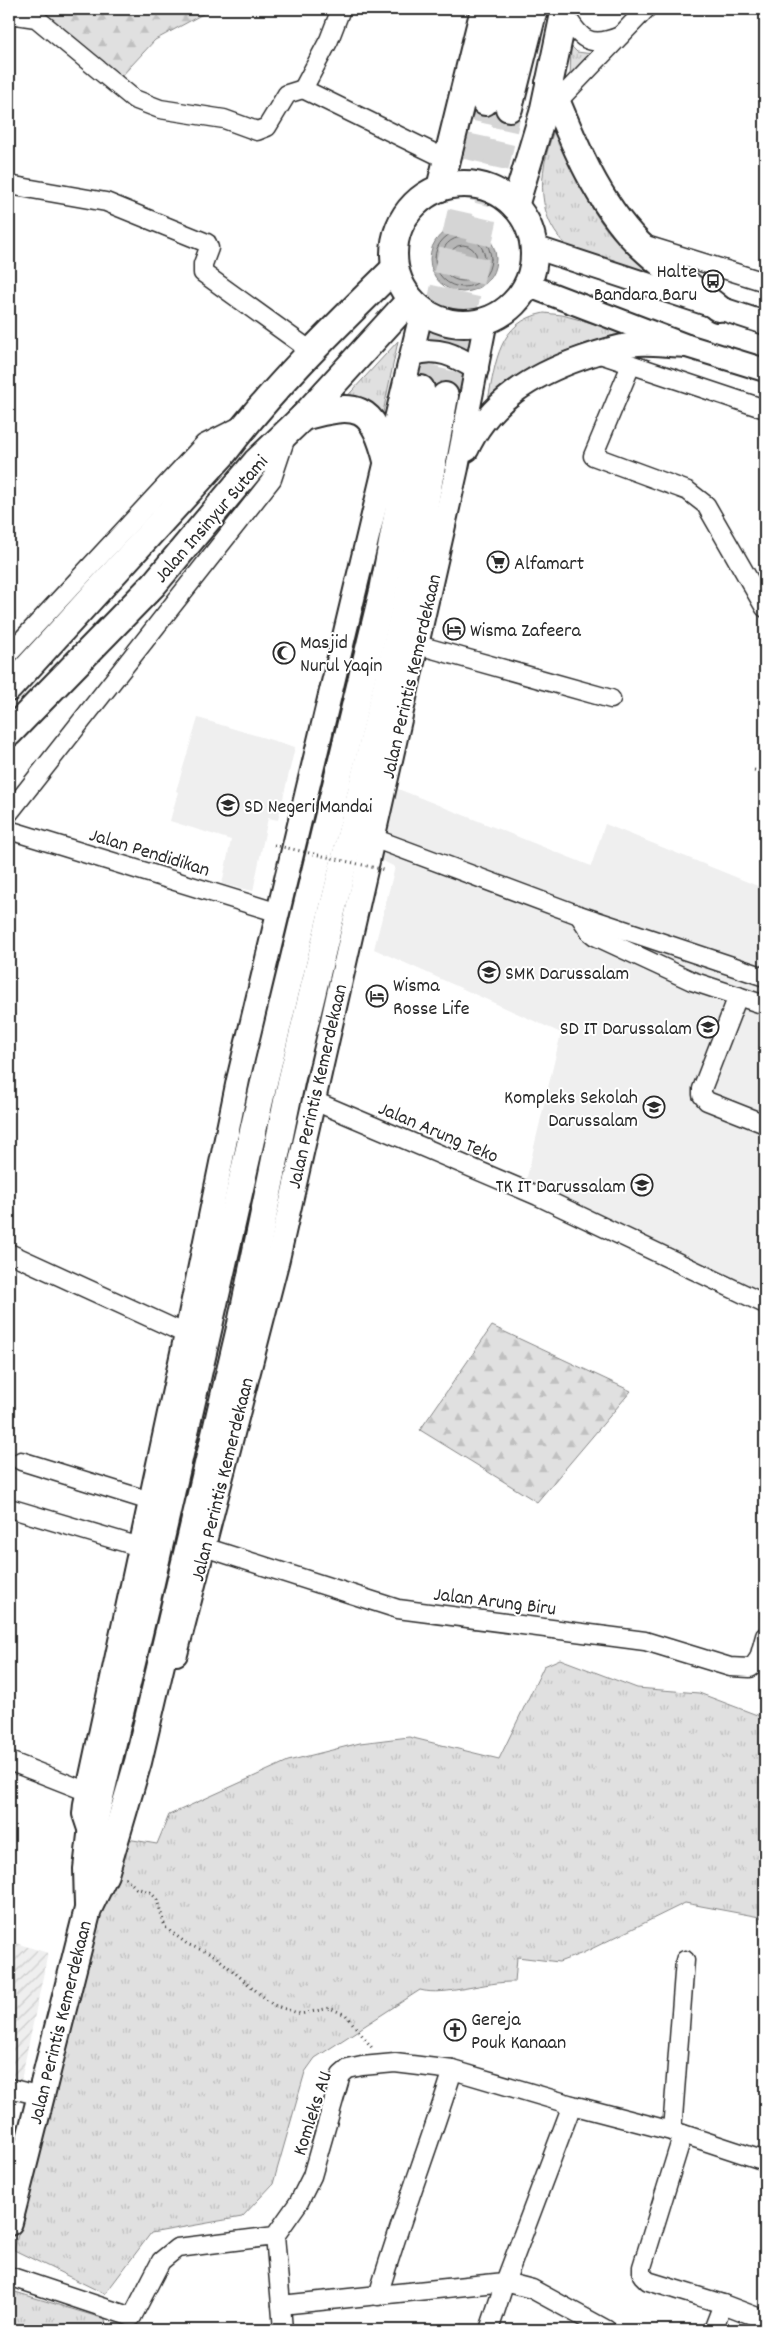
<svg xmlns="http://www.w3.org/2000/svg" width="774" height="2339" viewBox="0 0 774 2339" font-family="Dekko,sans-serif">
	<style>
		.built { fill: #efefef }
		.industrial { fill: url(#industrial-furrows) }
		.grass { fill: url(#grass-tufts); stroke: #868686 }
		.forest { fill: url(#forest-firs); stroke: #868686 }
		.water { fill: #b6b6b6; stroke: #7e7e7e }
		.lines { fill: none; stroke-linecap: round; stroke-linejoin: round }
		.shore { stroke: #636363; stroke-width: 1 }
		.highway-tunnel { stroke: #d5d5d5; stroke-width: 26; stroke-dasharray: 26 13; stroke-linecap: butt }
		.minor-casing { stroke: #2b2b2b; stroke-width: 21 }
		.major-casing { stroke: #2b2b2b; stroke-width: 26 }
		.highway-casing { stroke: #2b2b2b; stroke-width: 30 }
		.path { stroke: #2b2b2b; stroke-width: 3; stroke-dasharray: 1 4; stroke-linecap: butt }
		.minor { stroke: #fff; stroke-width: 18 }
		.major { stroke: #fff; stroke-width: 22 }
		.highway { stroke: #fff; stroke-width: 26 }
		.path-bridge { stroke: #2b2b2b; stroke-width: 3; stroke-dasharray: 1 4; stroke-linecap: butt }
		.labels { text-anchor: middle; stroke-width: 4; stroke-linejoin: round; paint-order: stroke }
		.poi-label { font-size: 20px; fill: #2b2b2b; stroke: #fff; text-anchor: start }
		.street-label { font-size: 20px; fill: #2b2b2b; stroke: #fff }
	</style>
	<defs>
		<pattern id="industrial-furrows" width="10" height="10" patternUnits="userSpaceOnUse" patternTransform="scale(1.25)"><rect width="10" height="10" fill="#efefef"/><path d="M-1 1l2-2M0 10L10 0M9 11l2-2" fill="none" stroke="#cdcdcd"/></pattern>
		<pattern id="grass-tufts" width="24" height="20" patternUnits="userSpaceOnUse" patternTransform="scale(1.25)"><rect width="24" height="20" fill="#e0e0e0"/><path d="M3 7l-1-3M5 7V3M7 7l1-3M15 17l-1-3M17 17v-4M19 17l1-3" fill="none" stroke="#c0c0c0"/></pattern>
		<pattern id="forest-firs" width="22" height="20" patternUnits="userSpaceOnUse" patternTransform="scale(1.25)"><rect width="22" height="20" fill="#e0e0e0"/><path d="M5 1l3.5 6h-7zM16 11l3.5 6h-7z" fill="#c0c0c0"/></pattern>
	</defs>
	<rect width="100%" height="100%" fill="#fff"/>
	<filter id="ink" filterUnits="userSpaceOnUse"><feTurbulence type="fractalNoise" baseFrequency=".02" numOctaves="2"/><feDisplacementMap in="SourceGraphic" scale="10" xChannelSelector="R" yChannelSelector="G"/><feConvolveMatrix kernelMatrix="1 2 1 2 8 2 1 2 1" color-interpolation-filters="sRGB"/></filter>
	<g filter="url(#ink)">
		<g class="built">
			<path d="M 198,718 L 295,747 L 278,820 L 268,818 L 253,891 L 222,884 L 231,840 L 170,821 L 178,792 L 176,791 Z"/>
			<path d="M 393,787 L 591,866 L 605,824 L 765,889 L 765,1296 L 526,1181 L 561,1033 L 374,949 L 395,867 L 381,860 Z"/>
		</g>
		<path class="industrial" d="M 9,1941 L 48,1953 L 9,2137 Z"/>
		<g class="grass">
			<path d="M 571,46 L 577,52 L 593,54 L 570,80 Z"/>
			<path d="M 556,126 C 571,167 591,220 625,249 C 630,253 638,256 644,260 C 653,266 660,274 667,281 C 638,273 606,268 579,257 C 573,254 569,248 565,244 C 533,212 540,164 556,126 Z"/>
			<path d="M 544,313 L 562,315 L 625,332 C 569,348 532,360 488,400 C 496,362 498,322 544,313 Z"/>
			<path d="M 398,341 L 381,422 L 341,403 Z"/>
			<path d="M 560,1659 L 637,1688 L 699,1693 L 765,1718 L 765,1918 L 685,1903 L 583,1953 L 559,1962 L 517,1957 L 515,1982 C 486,1981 445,1997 420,1990 L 315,2058 L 305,2072 L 273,2184 L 242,2217 L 151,2233 L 105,2294 L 14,2250 L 121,1838 L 157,1844 L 169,1815 L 288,1761 L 360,1743 L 409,1737 L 499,1759 L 544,1666 Z"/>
			<path d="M 12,2291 L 105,2319 L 107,2330 L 9,2330 L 9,2305 Z"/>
		</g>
		<g class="forest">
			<path d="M 22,9 L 212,9 L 155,40 L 119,79 Z"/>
			<path d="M 492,1326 L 631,1391 L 537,1502 L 420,1430 Z"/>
		</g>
		<circle class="water" cx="463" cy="259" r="33"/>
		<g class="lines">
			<g class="shore">
				<circle cx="463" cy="259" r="28"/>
				<circle cx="463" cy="259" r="22"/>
				<circle cx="463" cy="259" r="14"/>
			</g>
			<g class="highway-tunnel">
				<path d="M 421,389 L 485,102"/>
				<path d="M 445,396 L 509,108"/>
			</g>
			<g class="minor-casing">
				<g id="minor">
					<path d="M 341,9 L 329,40 L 303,89 L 446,159"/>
					<path d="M 564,12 C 580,39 589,49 620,36"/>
					<path d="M 9,14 L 36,18 L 134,99 L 160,109 L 224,119 L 257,131 L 267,127 L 287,94 L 303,89"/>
					<path d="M 557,102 L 646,9"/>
					<path d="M 9,185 L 106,202 L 207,243 L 209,248 L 203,264 L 203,273 L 311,351"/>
					<path d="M 646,245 L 765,282"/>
					<path d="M 597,353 L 765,409"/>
					<path d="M 631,365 L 593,456 L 688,491 L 706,505 L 765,608"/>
					<path d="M 418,645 L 611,699"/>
					<path d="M 9,654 L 204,444 L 242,425"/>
					<path d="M 9,813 L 272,479 L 286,437"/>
					<path d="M 9,830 L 279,913"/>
					<path d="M 373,838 L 579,915 L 765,977"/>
					<path d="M 579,915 L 590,932 L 595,936 L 692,981 L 765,1005"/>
					<path d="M 738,996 L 702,1089 L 702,1095 L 707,1101 L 765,1124"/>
					<path d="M 312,1100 L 538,1196 L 765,1304"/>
					<path d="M 9,1253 L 186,1334"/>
					<path d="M 21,1461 L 150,1501"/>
					<path d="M 9,1508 L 140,1547"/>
					<path d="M 204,1547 L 398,1609 L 645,1641 L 730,1667 L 750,1668 L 754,1665 L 759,1658 L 765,1636"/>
					<path d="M 9,1761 L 88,1792"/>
					<path d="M 9,2088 L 41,2096"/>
					<path d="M 672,2131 L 685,1960"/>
					<path d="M 683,2134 L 642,2267 L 642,2275 L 648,2281 L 723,2304 L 713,2330"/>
					<path d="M 275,2236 L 281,2305 L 505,2282 L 532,2289 L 607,2330"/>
					<path d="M 9,2276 L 132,2317 L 161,2261 L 177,2248 L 275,2236 L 299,2202 L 312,2176 L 341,2075 L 348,2069 L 362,2066 L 395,2063 L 453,2070 L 572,2105 L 683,2134 L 765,2161"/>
					<path d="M 378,2296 C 400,2220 429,2146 453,2070"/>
					<path d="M 723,2304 L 765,2320"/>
					<path d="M 281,2305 L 283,2330"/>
					<path d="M 489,2330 L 505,2282 L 572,2105"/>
				</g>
			</g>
			<g class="major-casing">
				<g id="major">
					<path d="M 534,247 L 765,323"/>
					<path d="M 527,285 L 687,346 L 765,370"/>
					<path d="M 412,355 C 436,345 456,356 477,369"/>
					<path d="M 467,450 C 489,401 533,375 582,358 C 599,352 620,345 638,344 C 654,343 671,346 687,346"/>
					<path d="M 176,1654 L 278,1259 L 457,468 L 486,320"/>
					<path d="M 89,1829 L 84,1814 L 85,1804 L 186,1334 L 238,1080 L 422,310"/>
				</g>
			</g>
			<g class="highway-casing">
				<g id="highway">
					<path d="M 549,83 C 572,139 595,199 638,243 C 662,267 692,287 718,308"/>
					<path d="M 485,102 L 508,9"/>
					<path d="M 509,108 L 534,9"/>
					<circle cx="464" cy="254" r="70"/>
					<path d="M 440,188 L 484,9"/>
					<path d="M 515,206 L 543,113 L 565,9"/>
					<path d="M 303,417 C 357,402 373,404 387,461"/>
					<path d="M 9,688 L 222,455 C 273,387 334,328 394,269"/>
					<path d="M 9,733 L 154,584 L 256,462 L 303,417 L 409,301"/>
					<path d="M 88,1905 L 87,1869 L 91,1835 L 150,1587 L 265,1078 L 383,591 L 421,389"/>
					<path d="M 9,2222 L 88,1909 L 105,1874 L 138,1762 L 241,1324 L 291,1082 L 408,595 L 445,396"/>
				</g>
			</g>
			<g class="path">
				<path d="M 754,770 L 765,772"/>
				<path d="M 125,1877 L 136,1888 L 150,1892 L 157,1899 L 165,1927 L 187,1944 L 214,1955 L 273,2005 L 301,2014 L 330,2008 L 346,2015 L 373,2049"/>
			</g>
			<use href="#minor" class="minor"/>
			<use href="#major" class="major"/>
			<use href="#highway" class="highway"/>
			<path class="path-bridge" d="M 274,845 L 385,870"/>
		</g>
	</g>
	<defs>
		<g id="bus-ring" transform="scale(1.125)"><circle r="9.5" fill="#fff" stroke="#2b2b2b" stroke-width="1.5"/><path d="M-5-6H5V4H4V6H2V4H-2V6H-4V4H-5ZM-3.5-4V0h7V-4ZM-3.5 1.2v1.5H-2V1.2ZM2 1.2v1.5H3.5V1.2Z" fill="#2b2b2b"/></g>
		<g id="supermarket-ring" transform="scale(1.125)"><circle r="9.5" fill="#fff" stroke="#2b2b2b" stroke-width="1.5"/><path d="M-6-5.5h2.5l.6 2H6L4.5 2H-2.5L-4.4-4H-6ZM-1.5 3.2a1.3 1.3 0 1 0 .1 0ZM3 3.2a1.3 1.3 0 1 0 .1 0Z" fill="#2b2b2b"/></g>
		<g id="hotel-ring" transform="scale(1.125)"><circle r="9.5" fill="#fff" stroke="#2b2b2b" stroke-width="1.5"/><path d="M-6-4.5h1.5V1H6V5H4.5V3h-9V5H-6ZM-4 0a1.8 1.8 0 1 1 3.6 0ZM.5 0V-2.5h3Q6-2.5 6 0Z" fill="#2b2b2b"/></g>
		<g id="mosque-ring" transform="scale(1.125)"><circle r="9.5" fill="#fff" stroke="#2b2b2b" stroke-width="1.5"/><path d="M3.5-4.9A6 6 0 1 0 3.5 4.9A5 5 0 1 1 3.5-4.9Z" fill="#2b2b2b"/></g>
		<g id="school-ring" transform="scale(1.125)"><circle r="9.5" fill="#fff" stroke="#2b2b2b" stroke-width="1.5"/><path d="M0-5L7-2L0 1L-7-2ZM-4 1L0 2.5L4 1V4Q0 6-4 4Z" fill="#2b2b2b"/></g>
		<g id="church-ring" transform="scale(1.125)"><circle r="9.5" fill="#fff" stroke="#2b2b2b" stroke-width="1.5"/><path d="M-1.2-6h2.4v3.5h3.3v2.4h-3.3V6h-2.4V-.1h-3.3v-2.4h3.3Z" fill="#2b2b2b"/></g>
	</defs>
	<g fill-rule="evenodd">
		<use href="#bus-ring" x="713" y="281"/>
		<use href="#supermarket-ring" x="498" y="562"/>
		<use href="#hotel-ring" x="454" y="629"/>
		<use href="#mosque-ring" x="284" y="653"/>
		<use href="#school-ring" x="228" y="805"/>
		<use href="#school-ring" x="489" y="972"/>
		<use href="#hotel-ring" x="377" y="996"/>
		<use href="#school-ring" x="708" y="1027"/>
		<use href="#school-ring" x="654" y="1107"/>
		<use href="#school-ring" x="642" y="1185"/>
		<use href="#church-ring" x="455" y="2030"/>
	</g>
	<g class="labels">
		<g class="poi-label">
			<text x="697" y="277" text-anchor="end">Halte<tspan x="697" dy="23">Bandara Baru</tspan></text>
			<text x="514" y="569">Alfamart</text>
			<text x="470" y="636">Wisma Zafeera</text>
			<text x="300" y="648">Masjid<tspan x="300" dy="23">Nurul Yaqin</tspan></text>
			<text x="244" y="812">SD Negeri Mandai</text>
			<text x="505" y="979">SMK Darussalam</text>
			<text x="393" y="991">Wisma<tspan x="393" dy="23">Rosse Life</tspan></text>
			<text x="692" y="1034" text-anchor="end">SD IT Darussalam</text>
			<text x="638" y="1103" text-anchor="end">Kompleks Sekolah<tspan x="638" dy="23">Darussalam</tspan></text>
			<text x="626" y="1192" text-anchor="end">TK IT Darussalam</text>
			<text x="471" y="2025">Gereja<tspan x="471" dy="23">Pouk Kanaan</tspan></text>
		</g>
		<g class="street-label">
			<text transform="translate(210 518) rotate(-49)" y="7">Jalan Insinyur Sutami</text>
			<text transform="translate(410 676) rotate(-77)" y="7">Jalan Perintis Kemerdekaan</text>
			<text transform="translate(150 851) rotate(17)" y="7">Jalan Pendidikan</text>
			<text transform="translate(316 1086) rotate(-77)" y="7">Jalan Perintis Kemerdekaan</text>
			<text transform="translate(439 1131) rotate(23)" y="7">Jalan Arung Teko</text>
			<text transform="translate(221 1479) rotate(-76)" y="7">Jalan Perintis Kemerdekaan</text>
			<text transform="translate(495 1600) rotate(7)" y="7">Jalan Arung Biru</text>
			<text transform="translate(59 2022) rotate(-76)" y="7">Jalan Perintis Kemerdekaan</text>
			<text transform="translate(311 2113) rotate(-72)" y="7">Komleks AU</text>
		</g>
	</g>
	<rect width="774" height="2339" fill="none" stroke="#fff" stroke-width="30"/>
	<rect x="15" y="15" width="744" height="2309" fill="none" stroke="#2b2b2b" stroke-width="2" filter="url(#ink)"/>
</svg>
